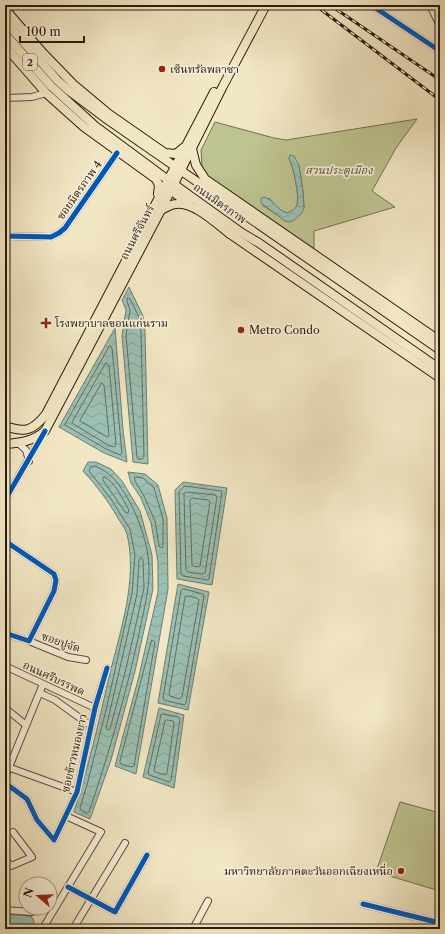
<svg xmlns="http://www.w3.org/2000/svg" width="445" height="934" viewBox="0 0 445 934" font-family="'Libre Caslon Text','Noto Serif Thai',serif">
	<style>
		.park { fill: #bec491; stroke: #737050; fill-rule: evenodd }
		.water { fill: url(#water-waves); stroke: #6d7e71 }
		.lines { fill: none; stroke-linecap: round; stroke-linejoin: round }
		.shore { stroke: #626e60; stroke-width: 1 }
		.minor-casing { stroke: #5a4e3c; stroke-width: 8 }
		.major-casing { stroke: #281b0e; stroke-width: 10 }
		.minor { stroke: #f7efd9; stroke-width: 6 }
		.major { stroke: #f2e7c4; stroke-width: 8 }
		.rail-casing { stroke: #281b0e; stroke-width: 3 }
		.rail { stroke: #f7efd9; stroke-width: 1.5; stroke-dasharray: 4.5; stroke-linecap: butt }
		.cycleway-casing { stroke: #f7efd9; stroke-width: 8 }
		.cycleway { stroke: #0057b8; stroke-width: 5 }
		.poi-dot { fill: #8f2418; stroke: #f7efd9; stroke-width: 1.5 }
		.labels { text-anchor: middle; stroke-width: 3.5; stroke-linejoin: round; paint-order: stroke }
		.shield { fill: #f7efd9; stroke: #665b4b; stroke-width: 1 }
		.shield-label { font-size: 10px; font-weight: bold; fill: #281b0e }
		.poi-label { font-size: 11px; fill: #281b0e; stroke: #f7efd9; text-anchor: start }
		.park-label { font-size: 11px; font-style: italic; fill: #554e35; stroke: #f7efd9 }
		.street-label { font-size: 11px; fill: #281b0e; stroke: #f7efd9 }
	</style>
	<defs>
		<pattern id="water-waves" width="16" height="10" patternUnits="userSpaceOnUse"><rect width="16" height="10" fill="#9bc0b3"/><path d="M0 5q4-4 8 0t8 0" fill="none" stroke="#86a499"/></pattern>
	</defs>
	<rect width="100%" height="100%" fill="#f2e7c4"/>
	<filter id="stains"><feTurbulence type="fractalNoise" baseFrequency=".005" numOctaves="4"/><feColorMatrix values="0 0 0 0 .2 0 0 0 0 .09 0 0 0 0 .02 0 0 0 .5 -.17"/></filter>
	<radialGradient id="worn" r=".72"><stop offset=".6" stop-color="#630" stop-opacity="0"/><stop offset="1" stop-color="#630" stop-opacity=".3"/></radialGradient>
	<g class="park">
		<path d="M 417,119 L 396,148 L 372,191 L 395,207 L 314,231 L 314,251 L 209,178 L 202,167 L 201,150 L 215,122 L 274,138 L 286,140 ZM 289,158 L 299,165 L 303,192 L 304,208 L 286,221 L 262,205 L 269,198 L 278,209 L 287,213 C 291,211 295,210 297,205 C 300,197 293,166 289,158 Z"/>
		<path d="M 400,802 L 440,813 L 440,891 L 376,872 Z"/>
	</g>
	<g class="water">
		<path d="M 290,155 L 294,156 L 299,165 L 303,192 L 304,208 L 301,214 L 294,220 L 290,222 L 285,221 L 261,203 L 261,198 L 264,197 C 274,200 277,210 287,213 C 291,211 295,210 297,205 C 300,197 293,166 289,158 Z"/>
		<path d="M 129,287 L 143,316 L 145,331 L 148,464 L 133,462 L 122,336 L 126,310 L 122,300 Z"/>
		<path d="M 115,328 L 123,430 L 127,462 L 104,453 L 59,427 Z"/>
		<path d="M 88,462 L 96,462 L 111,469 L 122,481 L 140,511 L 152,555 L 153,589 L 135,671 L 111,760 L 90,819 L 74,812 C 88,768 99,722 109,677 C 120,632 138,580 127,534 C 125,528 121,523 118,518 C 108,501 97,486 83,471 Z"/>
		<path d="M 128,472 L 145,474 L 158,485 L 167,518 L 168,589 L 136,774 L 115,766 L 139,676 L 158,592 L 158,562 L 151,523 L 141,498 L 131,483 Z"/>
		<path d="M 183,482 L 227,488 L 212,585 L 177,579 L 175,490 Z"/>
		<path d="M 178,584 L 209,592 L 188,710 L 158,703 Z"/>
		<path d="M 159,708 L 184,715 L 174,788 L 143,777 Z"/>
		<path d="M 5,914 L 31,916 L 34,921 L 34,929 L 5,929 Z"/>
	</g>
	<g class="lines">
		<g class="shore">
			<path d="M 128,298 L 130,299 L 139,317 L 141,332 L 144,457 L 142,459 L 138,459 L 137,457 L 126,336 L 130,310 L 127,301 Z"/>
			<path d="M 110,346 L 112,348 L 122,453 L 120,455 L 106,449 L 65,425 Z"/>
			<path d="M 106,363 L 109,365 L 116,445 L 114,447 L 108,445 L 72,423 Z"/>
			<path d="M 102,383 L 104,385 L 109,435 L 107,437 L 80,421 Z"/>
			<path d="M 95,466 C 112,473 119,484 128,499 C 137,514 146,539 148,556 C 152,582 144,608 139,634 C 126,694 109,753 89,812 L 87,813 L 81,810 L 80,808 L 87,785 L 107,706 L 132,593 L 135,555 L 130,529 L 111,499 L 89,471 L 91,467 Z"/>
			<path d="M 104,477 C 115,481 123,500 129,510 L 128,513 L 125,512 L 103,480 Z"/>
			<path d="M 135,477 L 143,478 L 154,488 L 163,519 L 163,546 L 162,548 L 159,546 L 155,521 L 144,496 L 135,481 Z"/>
			<path d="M 185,486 L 221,491 L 222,492 L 209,579 L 208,580 L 183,576 L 181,574 L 179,492 Z"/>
			<path d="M 187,492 L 215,495 L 217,497 L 205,573 L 203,574 L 188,572 L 186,570 L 184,494 Z"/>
			<path d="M 193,498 L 208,500 L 210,502 L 200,566 L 198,567 L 193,566 L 192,565 L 190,500 Z"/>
			<path d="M 142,558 L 143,560 L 144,588 L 126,669 L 110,729 L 108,730 L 106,728 L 137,594 L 139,560 Z"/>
			<path d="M 184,589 L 203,594 L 204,596 L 186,703 L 184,705 L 164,700 L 163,698 L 181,591 Z"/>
			<path d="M 188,596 L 197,598 L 199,600 L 182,697 L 179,699 L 170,696 L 169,694 L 185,597 Z"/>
			<path d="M 152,640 L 155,642 L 134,766 L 131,767 L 121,764 L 120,762 Z"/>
			<path d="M 163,714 L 178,717 L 180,719 L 171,780 L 169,782 L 149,775 L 148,773 L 161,715 Z"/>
			<path d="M 167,720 L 173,721 L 174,723 L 167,773 L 165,775 L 155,772 L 154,770 L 165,721 Z"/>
		</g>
		<g class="minor-casing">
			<g id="minor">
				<path d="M 371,5 L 440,51"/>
				<path d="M 430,5 L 440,26"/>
				<path d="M 5,98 L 32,97 L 46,93"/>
				<path d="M 5,236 L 51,237 L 59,233 L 65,228 L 117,153"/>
				<path d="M 18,443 L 26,450 L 29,461"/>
				<path d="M 5,500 L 44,432"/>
				<path d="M 5,541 L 54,574 L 56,580 L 54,591 L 29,641 L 5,633"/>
				<path d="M 29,641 L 68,657 L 86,660"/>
				<path d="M 5,666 L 95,708"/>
				<path d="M 40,693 L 55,700 L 91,726"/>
				<path d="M 5,708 L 26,725"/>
				<path d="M 5,766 L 77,792"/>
				<path d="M 5,777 L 43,684"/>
				<path d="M 5,784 L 12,788 L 27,799 L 37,820 L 54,840 L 77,792 L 95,708 L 107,668"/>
				<path d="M 5,859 L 11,866 L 32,857 L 13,832"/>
				<path d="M 68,887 L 115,912 L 147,855"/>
				<path d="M 363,904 L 440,923"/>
				<path d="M 5,910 L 32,912"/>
				<path d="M 43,928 L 101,832 L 66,816"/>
				<path d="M 73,929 L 125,843"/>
				<path d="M 193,929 L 208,901"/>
			</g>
		</g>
		<g class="major-casing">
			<g id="major">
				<path d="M 5,9 L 43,53 L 73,84 L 109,114 L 165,153 L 176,154 L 183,148"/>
				<path d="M 5,21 L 57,80 L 68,90 L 108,120 L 440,350"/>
				<path d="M 5,34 L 51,86 L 95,126 L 168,180 L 242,233 L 259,243 L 440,369"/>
				<path d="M 5,46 L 46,93 L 84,127 L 156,179 L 159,185 L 158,194"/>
				<path d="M 192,149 L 196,165 L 205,179 L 440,341"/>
				<path d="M 168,188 L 189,204"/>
				<path d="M 161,210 C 166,208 171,204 176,204 C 193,201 217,224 230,234 L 234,235"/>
				<path d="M 230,234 L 440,378"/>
				<path d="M 5,426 C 25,433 33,431 46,414 L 214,92"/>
				<path d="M 5,444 C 21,443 33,441 45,431 L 161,210 L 223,86 L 266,5"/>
			</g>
		</g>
		<use href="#minor" class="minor"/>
		<use href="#major" class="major"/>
		<g class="rail-casing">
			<g id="rail">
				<path d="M 315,5 L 440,100"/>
				<path d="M 330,5 L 440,80"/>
			</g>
		</g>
		<use href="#rail" class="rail"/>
		<g class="cycleway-casing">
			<g id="cycleway">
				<path d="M 371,5 L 440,51"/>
				<path d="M 5,236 L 51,237 L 59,233 L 65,228 L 117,153"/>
				<path d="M 5,500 L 45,431"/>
				<path d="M 5,541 L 54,574 L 56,580 L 54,591 L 29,641 L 5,633"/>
				<path d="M 5,784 L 12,788 L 27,799 L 37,820 L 54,840 L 77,792 L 95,708 L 107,668"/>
				<path d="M 68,887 L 115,912 L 147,855"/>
				<path d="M 363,904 L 440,923"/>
			</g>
		</g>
		<use href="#cycleway" class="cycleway"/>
	</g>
	<g class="poi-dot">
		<circle cx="162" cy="69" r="4"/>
		<path d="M44 317h4v4h4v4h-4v4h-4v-4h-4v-4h4z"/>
		<circle cx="241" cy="330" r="4"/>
		<circle cx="401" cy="871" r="4"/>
	</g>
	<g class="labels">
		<rect class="shield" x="23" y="54" width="14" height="16" rx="3"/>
		<g class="shield-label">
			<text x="30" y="66">2</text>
		</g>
		<g class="poi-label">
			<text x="170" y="73">เซ็นทรัลพลาซา</text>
			<text x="55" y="327">โรงพยาบาลขอนแก่นราม</text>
			<text x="249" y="334">Metro Condo</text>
			<text x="393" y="875" text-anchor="end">มหาวิทยาลัยภาคตะวันออกเฉียงเหนี่อ</text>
		</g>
		<g class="park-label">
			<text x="339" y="174">สวนประตูเมือง</text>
		</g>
		<g class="street-label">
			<text transform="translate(79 190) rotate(-55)" y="4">ซอยมิตรภาพ 4</text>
			<text transform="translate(220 203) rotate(35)" y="4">ถนนมิตรภาพ</text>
			<text transform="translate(137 232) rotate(-62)" y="4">ถนนศรีจันทร์</text>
			<text transform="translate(61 642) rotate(19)" y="4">ซอยปูจัด</text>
			<text transform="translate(54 678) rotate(25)" y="4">ถนนศรีบรรพด</text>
			<text transform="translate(74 753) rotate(-77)" y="4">ซอยข้าวหมองยาว</text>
		</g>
	</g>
	<rect width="445" height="934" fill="none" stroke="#f2e7c4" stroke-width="20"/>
	<rect x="6" y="6" width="433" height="922" fill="none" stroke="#281b0e" stroke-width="2"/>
	<rect x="10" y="10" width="425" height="914" fill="none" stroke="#281b0e"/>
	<g transform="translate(38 896) rotate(289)"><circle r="19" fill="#f7efd9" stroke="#a49a88"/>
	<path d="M0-3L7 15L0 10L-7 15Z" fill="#8f2418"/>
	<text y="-6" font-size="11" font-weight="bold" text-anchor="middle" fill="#281b0e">N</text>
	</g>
	<path d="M20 36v6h64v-6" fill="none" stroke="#281b0e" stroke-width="2"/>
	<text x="26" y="36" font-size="12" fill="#281b0e" stroke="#f7efd9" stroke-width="3" paint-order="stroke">100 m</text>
	<rect width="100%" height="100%" filter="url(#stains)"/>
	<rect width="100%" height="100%" fill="url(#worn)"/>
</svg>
